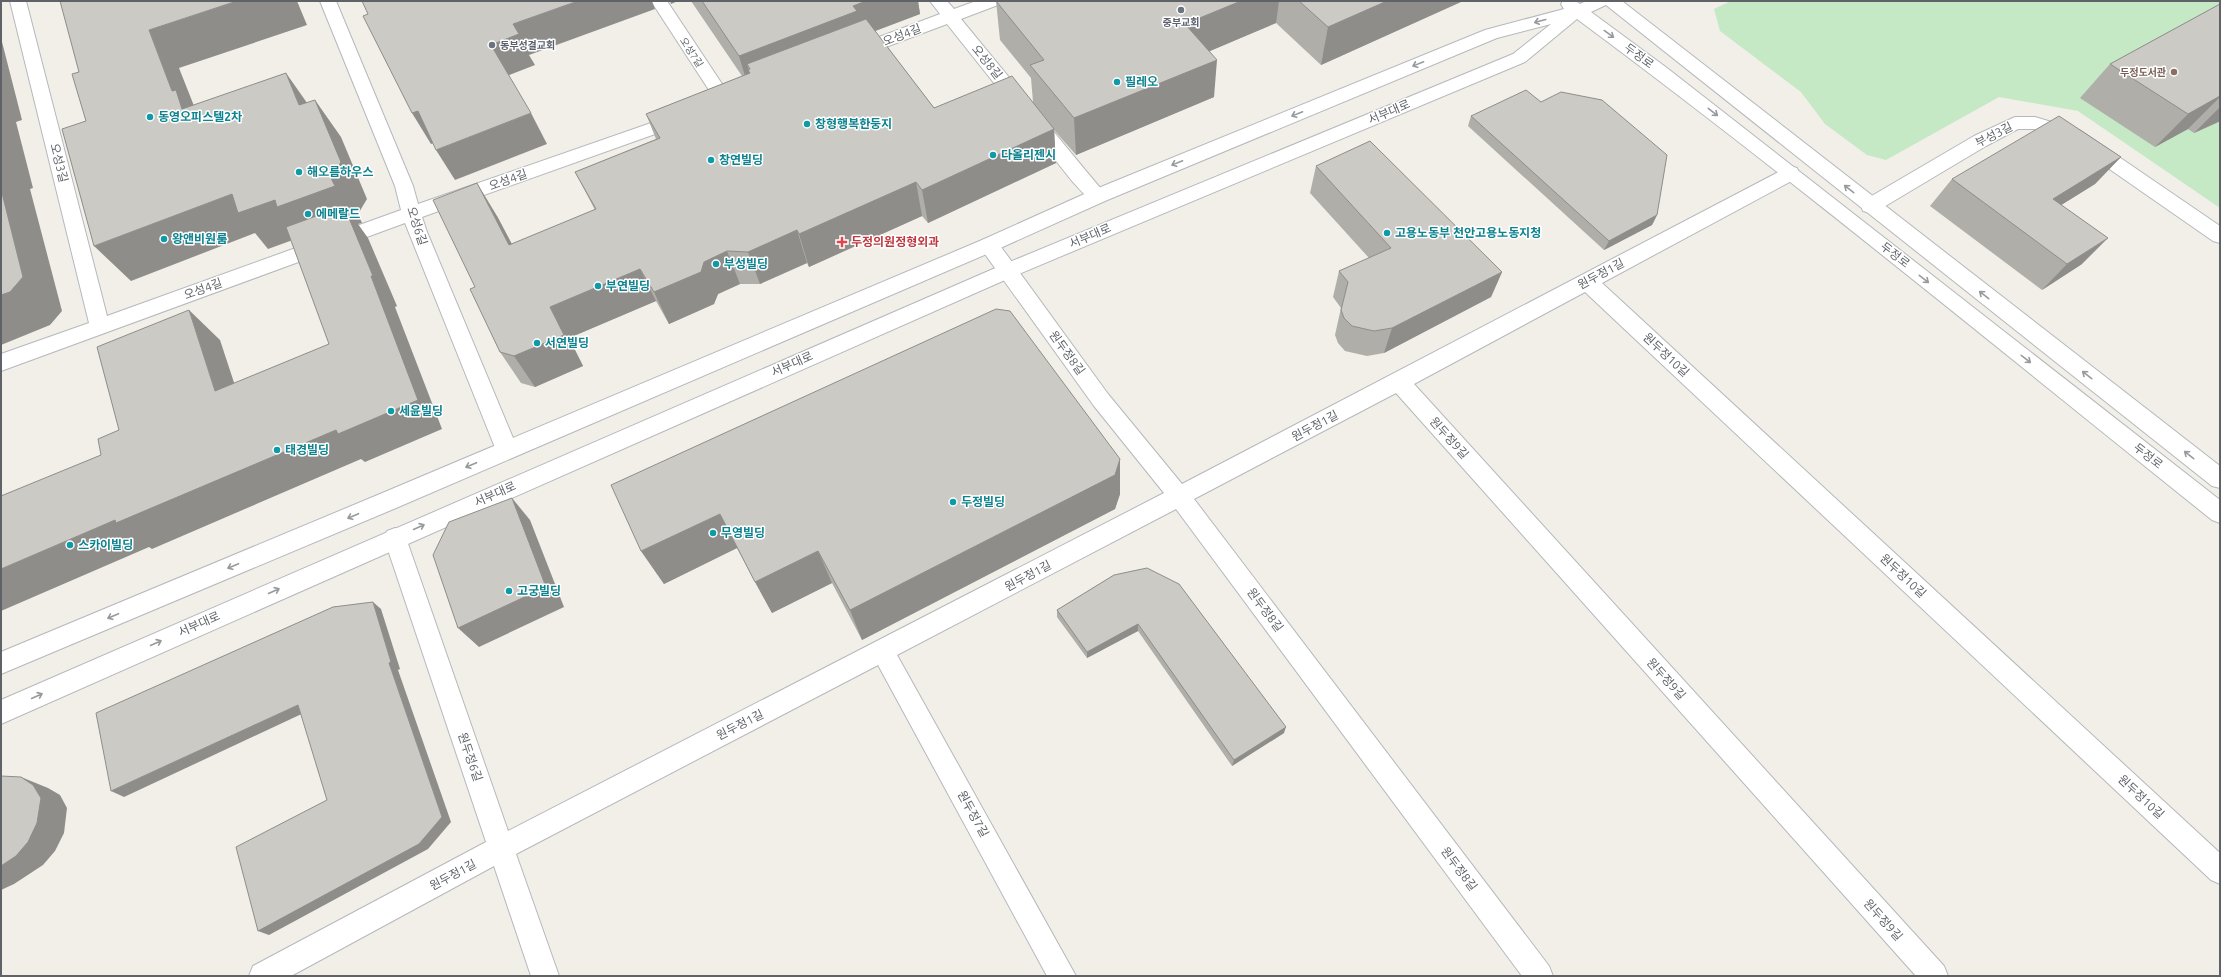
<svg xmlns="http://www.w3.org/2000/svg" width="2221" height="977" viewBox="0 0 2221 977" font-family="Ubuntu,'Noto Sans KR',sans-serif">
	<style>
		.green { fill: #c5e8c5 }
		.lines { fill: none; stroke-linecap: round; stroke-linejoin: round }
		.minor-casing { stroke: #b5b8bc; stroke-width: 2 }
		.tertiary-casing { stroke: #b5b8bc; stroke-width: 2 }
		.minor { fill: #fff; fill-rule: evenodd }
		.tertiary { fill: #fff; fill-rule: evenodd }
		.wall { fill: #afaea9 }
		.shaded-wall { fill: #8f8d8a }
		.building { fill: #cccac5; stroke: #8f8d8a }
		.oneway { stroke: #979a9d }
		.worship-dot { fill: #6b7280; stroke: #fff; stroke-width: 1.5 }
		.education-dot { fill: #8d6e63; stroke: #fff; stroke-width: 1.5 }
		.culture-dot { fill: #0f9aa8; stroke: #fff; stroke-width: 1.5 }
		.health-dot { fill: #e0444e; stroke: #fff; stroke-width: 1.5 }
		.labels { text-anchor: middle; stroke-width: 3; stroke-linejoin: round; paint-order: stroke }
		.far-worship-label { font-size: 10px; font-weight: bold; fill: #5b616d; stroke: #fff }
		.far-street-label { font-size: 10px; fill: #5f6368; stroke: #fff }
		.far-education-label { font-size: 10px; font-weight: bold; fill: #785e54; stroke: #fff; text-anchor: end }
		.street-label { font-size: 12px; fill: #5f6368; stroke: #fff }
		.culture-label { font-size: 12px; font-weight: bold; fill: #0d838f; stroke: #fff; text-anchor: start }
		.health-label { font-size: 12px; font-weight: bold; fill: #be3a42; stroke: #fff; text-anchor: start }
	</style>
	<rect width="100%" height="100%" fill="#f1efe8"/>
	<path class="green" d="M 1731,1 L 2220,1 L 2220,208 L 2078,111 L 1999,97 L 1886,160 L 1867,155 L 1825,124 L 1801,92 L 1720,31 L 1714,9 Z"/>
	<g class="lines">
		<g class="minor-casing">
			<g id="minor">
				<path d="M 10,1 L 26,1 L 107,316 L 401,210 L 395,186 L 320,1 L 336,1 L 413,186 L 418,204 L 674,115 L 680,113 L 686,115 L 689,119 L 686,123 L 422,217 L 427,232 L 518,450 L 515,456 L 507,459 L 499,456 L 496,450 L 405,223 L 1,371 L 1,354 L 89,323 Z"/>
				<path d="M 651,1 L 667,1 L 732,99 L 735,103 L 732,107 L 726,109 L 720,107 Z"/>
				<path d="M 930,1 L 947,1 L 954,9 L 976,1 L 1000,1 L 998,5 L 961,19 L 1086,171 L 1107,196 L 1105,201 C 1090,205 1082,191 1072,181 L 947,24 L 862,56 L 856,58 L 850,56 L 847,52 L 850,48 L 940,14 Z"/>
				<path d="M 2015,117 L 2035,117 L 2081,131 L 2220,226 L 2220,243 L 2213,241 L 2069,141 L 2034,129 L 2018,129 L 1986,146 L 1877,211 L 1870,213 L 1863,211 L 1861,206 L 1863,201 L 1974,136 Z"/>
				<path d="M 1790,166 L 1797,168 L 1799,173 L 1797,178 L 1602,283 L 2220,853 L 2220,884 L 2211,880 L 1585,292 L 1414,384 L 1944,966 L 1948,976 L 1916,976 L 1396,393 L 1194,499 L 1549,966 L 1553,976 L 1522,976 L 1176,509 L 897,655 L 1076,976 L 1047,976 L 878,665 L 516,854 L 559,976 L 531,976 L 494,866 L 291,976 L 249,976 L 253,966 L 486,842 L 384,538 L 387,531 L 395,528 L 403,531 L 406,538 L 508,831 L 1164,493 L 1094,406 L 982,250 L 979,245 L 982,240 L 989,238 L 996,240 L 1108,394 L 1182,484 Z"/>
			</g>
		</g>
		<g class="tertiary-casing">
			<path id="tertiary" d="M 1563,1 L 1576,1 L 1580,4 L 1586,1 L 1622,1 L 2220,466 L 2220,488 L 2212,486 L 1606,5 L 1591,12 L 1667,68 L 2220,500 L 2220,523 L 2212,520 C 2002,352 1794,180 1577,19 L 1525,62 L 1014,276 L 1,724 L 1,700 L 1000,266 L 1513,54 L 1551,24 L 1497,38 L 1105,201 L 996,250 L 396,508 L 1,674 L 1,652 L 380,494 L 982,240 L 1091,191 L 1485,30 L 1564,9 L 1561,4 Z"/>
		</g>
		<use href="#minor" class="minor"/>
		<use href="#tertiary" class="tertiary"/>
	</g>
	<g class="wall">
		<path d="M 691,1 L 918,1 L 920,14 L 875,31 L 934,108 L 1033,102 L 1031,78 L 1000,40 L 996,1 L 1463,1 L 1321,65 L 1276,23 L 1209,51 L 1214,97 L 1076,155 L 1054,130 L 1056,163 L 928,223 L 922,216 L 809,267 L 807,263 L 760,284 L 740,284 L 718,294 L 714,304 L 669,324 L 656,301 L 569,338 L 583,366 L 535,387 L 521,383 L 500,352 L 475,287 L 497,216 L 512,244 L 595,210 L 575,172 L 656,139 L 646,114 L 742,76 Z"/>
		<path d="M 2220,4 L 2220,123 L 2219,122 L 2194,133 L 2188,129 L 2155,147 L 2080,98 L 2110,64 Z"/>
		<path d="M 1471,116 L 1657,215 L 1652,225 L 1604,250 L 1468,126 Z"/>
		<path d="M 2121,157 L 2095,184 L 2061,205 L 2082,264 L 2042,290 L 1930,206 L 1952,179 Z"/>
		<path d="M 1316,166 L 1502,272 L 1491,297 L 1384,353 L 1367,356 L 1345,351 L 1338,343 L 1335,335 L 1341,308 L 1333,297 L 1339,271 L 1369,258 L 1310,193 Z"/>
		<path d="M 1120,459 L 1120,494 L 1115,509 L 862,640 L 832,583 L 772,613 L 737,548 L 664,584 L 641,551 Z"/>
		<path d="M 1114,575 L 1284,733 L 1232,766 L 1138,631 L 1087,658 L 1057,617 L 1057,610 Z"/>
	</g>
	<g class="shaded-wall">
		<path d="M 237,1 L 297,1 L 307,25 L 179,68 L 198,116 L 182,109 L 172,91 L 149,30 Z"/>
		<path d="M 578,1 L 652,1 L 655,9 L 529,55 L 535,65 L 507,76 L 491,45 L 513,24 Z"/>
		<path d="M 670,1 L 678,1 L 671,4 Z"/>
		<path d="M 866,1 L 918,1 L 920,14 L 862,36 L 750,69 L 747,64 L 753,85 L 748,86 L 739,56 L 853,6 Z"/>
		<path d="M 1241,1 L 1279,1 L 1276,23 L 1182,63 L 1185,24 Z"/>
		<path d="M 1387,1 L 1463,1 L 1321,65 L 1328,27 Z"/>
		<path d="M 1,38 L 22,120 L 16,122 L 33,188 L 30,189 L 62,311 L 50,325 L 1,345 Z"/>
		<path d="M 1217,60 L 1214,97 L 1076,155 L 1074,118 Z"/>
		<path d="M 286,73 L 312,110 L 299,105 Z"/>
		<path d="M 2220,96 L 2220,97 L 2188,129 L 2155,147 L 2188,114 Z"/>
		<path d="M 315,100 L 341,137 L 367,199 L 358,214 L 362,223 L 358,224 L 368,238 L 397,306 L 395,307 L 442,429 L 365,462 L 361,459 L 152,549 L 149,547 L 1,611 L 1,569 L 115,520 L 336,430 L 418,400 L 301,237 L 268,249 L 255,233 L 131,281 L 94,246 L 232,194 L 331,178 Z"/>
		<path d="M 2220,107 L 2220,121 L 2194,133 Z"/>
		<path d="M 418,111 L 437,142 L 431,144 L 412,113 Z"/>
		<path d="M 531,113 L 547,144 L 455,180 L 436,150 Z"/>
		<path d="M 1054,129 L 1056,163 L 928,223 L 922,190 Z"/>
		<path d="M 2121,157 L 2095,184 L 2029,225 L 2053,199 Z"/>
		<path d="M 916,182 L 922,216 L 809,267 L 799,234 Z"/>
		<path d="M 477,183 L 497,216 L 529,277 L 509,245 Z"/>
		<path d="M 1657,215 L 1652,225 L 1604,250 L 1609,241 Z"/>
		<path d="M 797,230 L 807,263 L 760,284 L 748,252 Z"/>
		<path d="M 2108,238 L 2082,264 L 2042,290 L 2067,264 Z"/>
		<path d="M 727,251 L 740,284 L 718,294 L 714,304 L 669,324 L 654,292 L 704,262 Z"/>
		<path d="M 640,269 L 656,301 L 569,338 L 583,366 L 535,387 L 514,356 L 550,307 Z"/>
		<path d="M 1502,272 L 1491,297 L 1384,353 L 1392,328 Z"/>
		<path d="M 189,310 L 220,340 L 246,419 L 215,391 Z"/>
		<path d="M 1120,459 L 1120,494 L 1115,509 L 862,640 L 850,610 Z"/>
		<path d="M 512,498 L 530,520 L 564,607 L 479,647 L 458,628 Z"/>
		<path d="M 720,514 L 739,547 L 664,584 L 641,551 Z"/>
		<path d="M 818,551 L 832,583 L 772,613 L 755,582 Z"/>
		<path d="M 373,602 L 381,609 L 400,669 L 398,670 L 451,822 L 428,849 L 269,935 L 258,931 L 442,817 L 389,663 Z"/>
		<path d="M 1138,624 L 1138,631 L 1087,658 L 1087,652 Z"/>
		<path d="M 298,705 L 308,711 L 124,797 L 111,791 Z"/>
		<path d="M 1286,727 L 1284,733 L 1232,766 L 1234,760 Z"/>
		<path d="M 21,777 L 48,788 L 60,795 L 67,808 L 64,833 L 55,851 L 43,865 L 14,884 L 1,890 L 1,866 Z"/>
	</g>
	<g class="building">
		<path d="M 60,1 L 237,1 L 149,30 L 172,91 L 176,90 L 182,109 L 286,73 L 299,105 L 315,100 L 341,162 L 331,178 L 335,186 L 277,207 L 275,200 L 238,213 L 232,194 L 94,246 L 62,129 L 86,121 L 72,74 L 79,72 Z"/>
		<path d="M 362,1 L 578,1 L 513,24 L 519,34 L 491,45 L 531,113 L 436,150 L 418,111 L 412,113 L 363,16 L 368,14 Z"/>
		<path d="M 702,1 L 866,1 L 853,6 L 857,11 L 739,56 Z"/>
		<path d="M 996,1 L 1241,1 L 1185,24 L 1217,60 L 1074,118 L 1030,65 L 1044,60 Z"/>
		<path d="M 1299,1 L 1387,1 L 1328,27 Z"/>
		<path d="M 2220,4 L 2220,96 L 2188,114 L 2110,64 Z"/>
		<path d="M 866,19 L 934,108 L 1012,76 L 1054,129 L 922,190 L 916,182 L 799,234 L 797,230 L 748,252 L 727,251 L 704,262 L 701,272 L 654,292 L 640,269 L 550,307 L 564,335 L 514,356 L 500,352 L 470,289 L 475,287 L 433,200 L 477,183 L 509,245 L 596,209 L 575,172 L 660,138 L 646,114 L 750,73 L 748,70 L 750,69 L 747,64 Z"/>
		<path d="M 1526,90 L 1541,102 L 1561,92 L 1602,100 L 1667,155 L 1657,215 L 1609,241 L 1471,116 Z"/>
		<path d="M 2059,116 L 2121,157 L 2053,199 L 2108,238 L 2067,264 L 1952,179 Z"/>
		<path d="M 1370,141 L 1502,272 L 1392,328 L 1374,331 L 1352,326 L 1344,318 L 1341,310 L 1348,282 L 1339,271 L 1391,248 L 1316,166 Z"/>
		<path d="M 1,189 L 23,277 L 10,292 L 1,295 Z"/>
		<path d="M 344,206 L 373,276 L 371,276 L 418,400 L 338,434 L 336,430 L 116,523 L 115,520 L 1,569 L 1,496 L 101,455 L 98,439 L 119,430 L 97,347 L 189,310 L 215,391 L 329,344 L 286,227 Z"/>
		<path d="M 996,309 L 1010,311 L 1120,459 L 1115,475 L 850,610 L 818,551 L 755,582 L 720,514 L 641,551 L 611,485 Z"/>
		<path d="M 512,498 L 546,587 L 458,628 L 433,555 L 449,522 Z"/>
		<path d="M 1147,568 L 1179,584 L 1286,727 L 1234,760 L 1138,624 L 1087,652 L 1057,610 L 1114,575 Z"/>
		<path d="M 373,602 L 391,662 L 389,663 L 442,817 L 419,844 L 258,931 L 236,847 L 327,800 L 298,705 L 111,791 L 96,713 L 333,607 Z"/>
		<path d="M 1,776 L 21,777 L 33,785 L 41,798 L 37,823 L 28,842 L 16,856 L 1,866 Z"/>
	</g>
	<defs><path id="oneway-shaft" d="M-6 0H5M1.5-3L5.5 0L1.5 3" fill="none" stroke-width="1.6" stroke-linecap="round" stroke-linejoin="round"/></defs>
	<g class="oneway">
		<use href="#oneway-shaft" transform="translate(1540 21) rotate(165)"/>
		<use href="#oneway-shaft" transform="translate(1609 34) rotate(36)"/>
		<use href="#oneway-shaft" transform="translate(1418 64) rotate(158)"/>
		<use href="#oneway-shaft" transform="translate(1713 112) rotate(38)"/>
		<use href="#oneway-shaft" transform="translate(1297 114) rotate(158)"/>
		<use href="#oneway-shaft" transform="translate(1177 163) rotate(158)"/>
		<use href="#oneway-shaft" transform="translate(1849 189) rotate(-142)"/>
		<use href="#oneway-shaft" transform="translate(1924 279) rotate(38)"/>
		<use href="#oneway-shaft" transform="translate(1984 295) rotate(-142)"/>
		<use href="#oneway-shaft" transform="translate(2026 359) rotate(38)"/>
		<use href="#oneway-shaft" transform="translate(2087 375) rotate(-142)"/>
		<use href="#oneway-shaft" transform="translate(2189 455) rotate(-142)"/>
		<use href="#oneway-shaft" transform="translate(471 465) rotate(157)"/>
		<use href="#oneway-shaft" transform="translate(353 516) rotate(157)"/>
		<use href="#oneway-shaft" transform="translate(419 527) rotate(-24)"/>
		<use href="#oneway-shaft" transform="translate(233 566) rotate(157)"/>
		<use href="#oneway-shaft" transform="translate(274 591) rotate(-24)"/>
		<use href="#oneway-shaft" transform="translate(113 616) rotate(157)"/>
		<use href="#oneway-shaft" transform="translate(156 643) rotate(-24)"/>
		<use href="#oneway-shaft" transform="translate(37 696) rotate(-24)"/>
	</g>
	<g class="worship-dot">
		<circle cx="1181" cy="10" r="4"/>
		<circle cx="492" cy="45" r="4"/>
	</g>
	<circle class="education-dot" cx="2174" cy="72" r="4"/>
	<g class="culture-dot">
		<circle cx="1117" cy="82" r="4"/>
		<circle cx="150" cy="117" r="4"/>
		<circle cx="807" cy="124" r="4"/>
		<circle cx="993" cy="155" r="4"/>
		<circle cx="711" cy="160" r="4"/>
		<circle cx="299" cy="172" r="4"/>
		<circle cx="308" cy="214" r="4"/>
		<circle cx="1387" cy="233" r="4"/>
		<circle cx="164" cy="239" r="4"/>
		<circle cx="716" cy="264" r="4"/>
		<circle cx="598" cy="286" r="4"/>
		<circle cx="537" cy="343" r="4"/>
		<circle cx="391" cy="411" r="4"/>
		<circle cx="277" cy="450" r="4"/>
		<circle cx="953" cy="502" r="4"/>
		<circle cx="713" cy="533" r="4"/>
		<circle cx="70" cy="545" r="4"/>
		<circle cx="509" cy="591" r="4"/>
	</g>
	<path class="health-dot" d="M840 236h4v4h4v4h-4v4h-4v-4h-4v-4h4z"/>
	<g class="labels">
		<g class="far-worship-label">
			<text x="1181" y="26">중부교회</text>
			<text x="500" y="49" text-anchor="start">동부성결교회</text>
		</g>
		<g class="far-street-label">
			<text transform="translate(692 52) rotate(57)" y="4">오성7길</text>
		</g>
		<g class="far-education-label">
			<text x="2166" y="76">두정도서관</text>
		</g>
		<g class="street-label">
			<text transform="translate(902 35) rotate(-21)" y="4">오성4길</text>
			<text transform="translate(1639 56) rotate(36)" y="4">두정로</text>
			<text transform="translate(987 62) rotate(51)" y="4">오성8길</text>
			<text transform="translate(1389 112) rotate(-23)" y="4">서부대로</text>
			<text transform="translate(1994 135) rotate(-27)" y="4">부성3길</text>
			<text transform="translate(59 163) rotate(76)" y="4">오성3길</text>
			<text transform="translate(508 180) rotate(-20)" y="4">오성4길</text>
			<text transform="translate(417 226) rotate(72)" y="4">오성6길</text>
			<text transform="translate(1090 236) rotate(-23)" y="4">서부대로</text>
			<text transform="translate(1895 255) rotate(38)" y="4">두정로</text>
			<text transform="translate(1601 274) rotate(-28)" y="4">원두정1길</text>
			<text transform="translate(203 289) rotate(-20)" y="4">오성4길</text>
			<text transform="translate(1067 353) rotate(54)" y="4">원두정8길</text>
			<text transform="translate(1666 355) rotate(43)" y="4">원두정10길</text>
			<text transform="translate(792 364) rotate(-24)" y="4">서부대로</text>
			<text transform="translate(1315 426) rotate(-28)" y="4">원두정1길</text>
			<text transform="translate(1449 438) rotate(48)" y="4">원두정9길</text>
			<text transform="translate(2148 456) rotate(38)" y="4">두정로</text>
			<text transform="translate(495 494) rotate(-24)" y="4">서부대로</text>
			<text transform="translate(1028 576) rotate(-28)" y="4">원두정1길</text>
			<text transform="translate(1903 576) rotate(43)" y="4">원두정10길</text>
			<text transform="translate(1265 610) rotate(53)" y="4">원두정8길</text>
			<text transform="translate(199 624) rotate(-24)" y="4">서부대로</text>
			<text transform="translate(1666 679) rotate(48)" y="4">원두정9길</text>
			<text transform="translate(740 725) rotate(-27)" y="4">원두정1길</text>
			<text transform="translate(470 757) rotate(71)" y="4">원두정6길</text>
			<text transform="translate(2141 797) rotate(43)" y="4">원두정10길</text>
			<text transform="translate(973 814) rotate(61)" y="4">원두정7길</text>
			<text transform="translate(1459 869) rotate(53)" y="4">원두정8길</text>
			<text transform="translate(453 875) rotate(-28)" y="4">원두정1길</text>
			<text transform="translate(1883 920) rotate(48)" y="4">원두정9길</text>
		</g>
		<g class="culture-label">
			<text x="1125" y="86">필레오</text>
			<text x="158" y="121">동영오피스텔2차</text>
			<text x="815" y="128">창형행복한둥지</text>
			<text x="1001" y="159">다올리젠시</text>
			<text x="719" y="164">창연빌딩</text>
			<text x="307" y="176">해오름하우스</text>
			<text x="316" y="218">에메랄드</text>
			<text x="1395" y="237">고용노동부 천안고용노동지청</text>
			<text x="172" y="243">왕앤비원룸</text>
			<text x="724" y="268">부성빌딩</text>
			<text x="606" y="290">부연빌딩</text>
			<text x="545" y="347">서연빌딩</text>
			<text x="399" y="415">세윤빌딩</text>
			<text x="285" y="454">태경빌딩</text>
			<text x="961" y="506">두정빌딩</text>
			<text x="721" y="537">무영빌딩</text>
			<text x="78" y="549">스카이빌딩</text>
			<text x="517" y="595">고궁빌딩</text>
		</g>
		<g class="health-label">
			<text x="851" y="246">두정의원정형외과</text>
		</g>
	</g>
	<rect width="2221" height="977" fill="none" stroke="#5f6368" stroke-width="4"/>
</svg>
